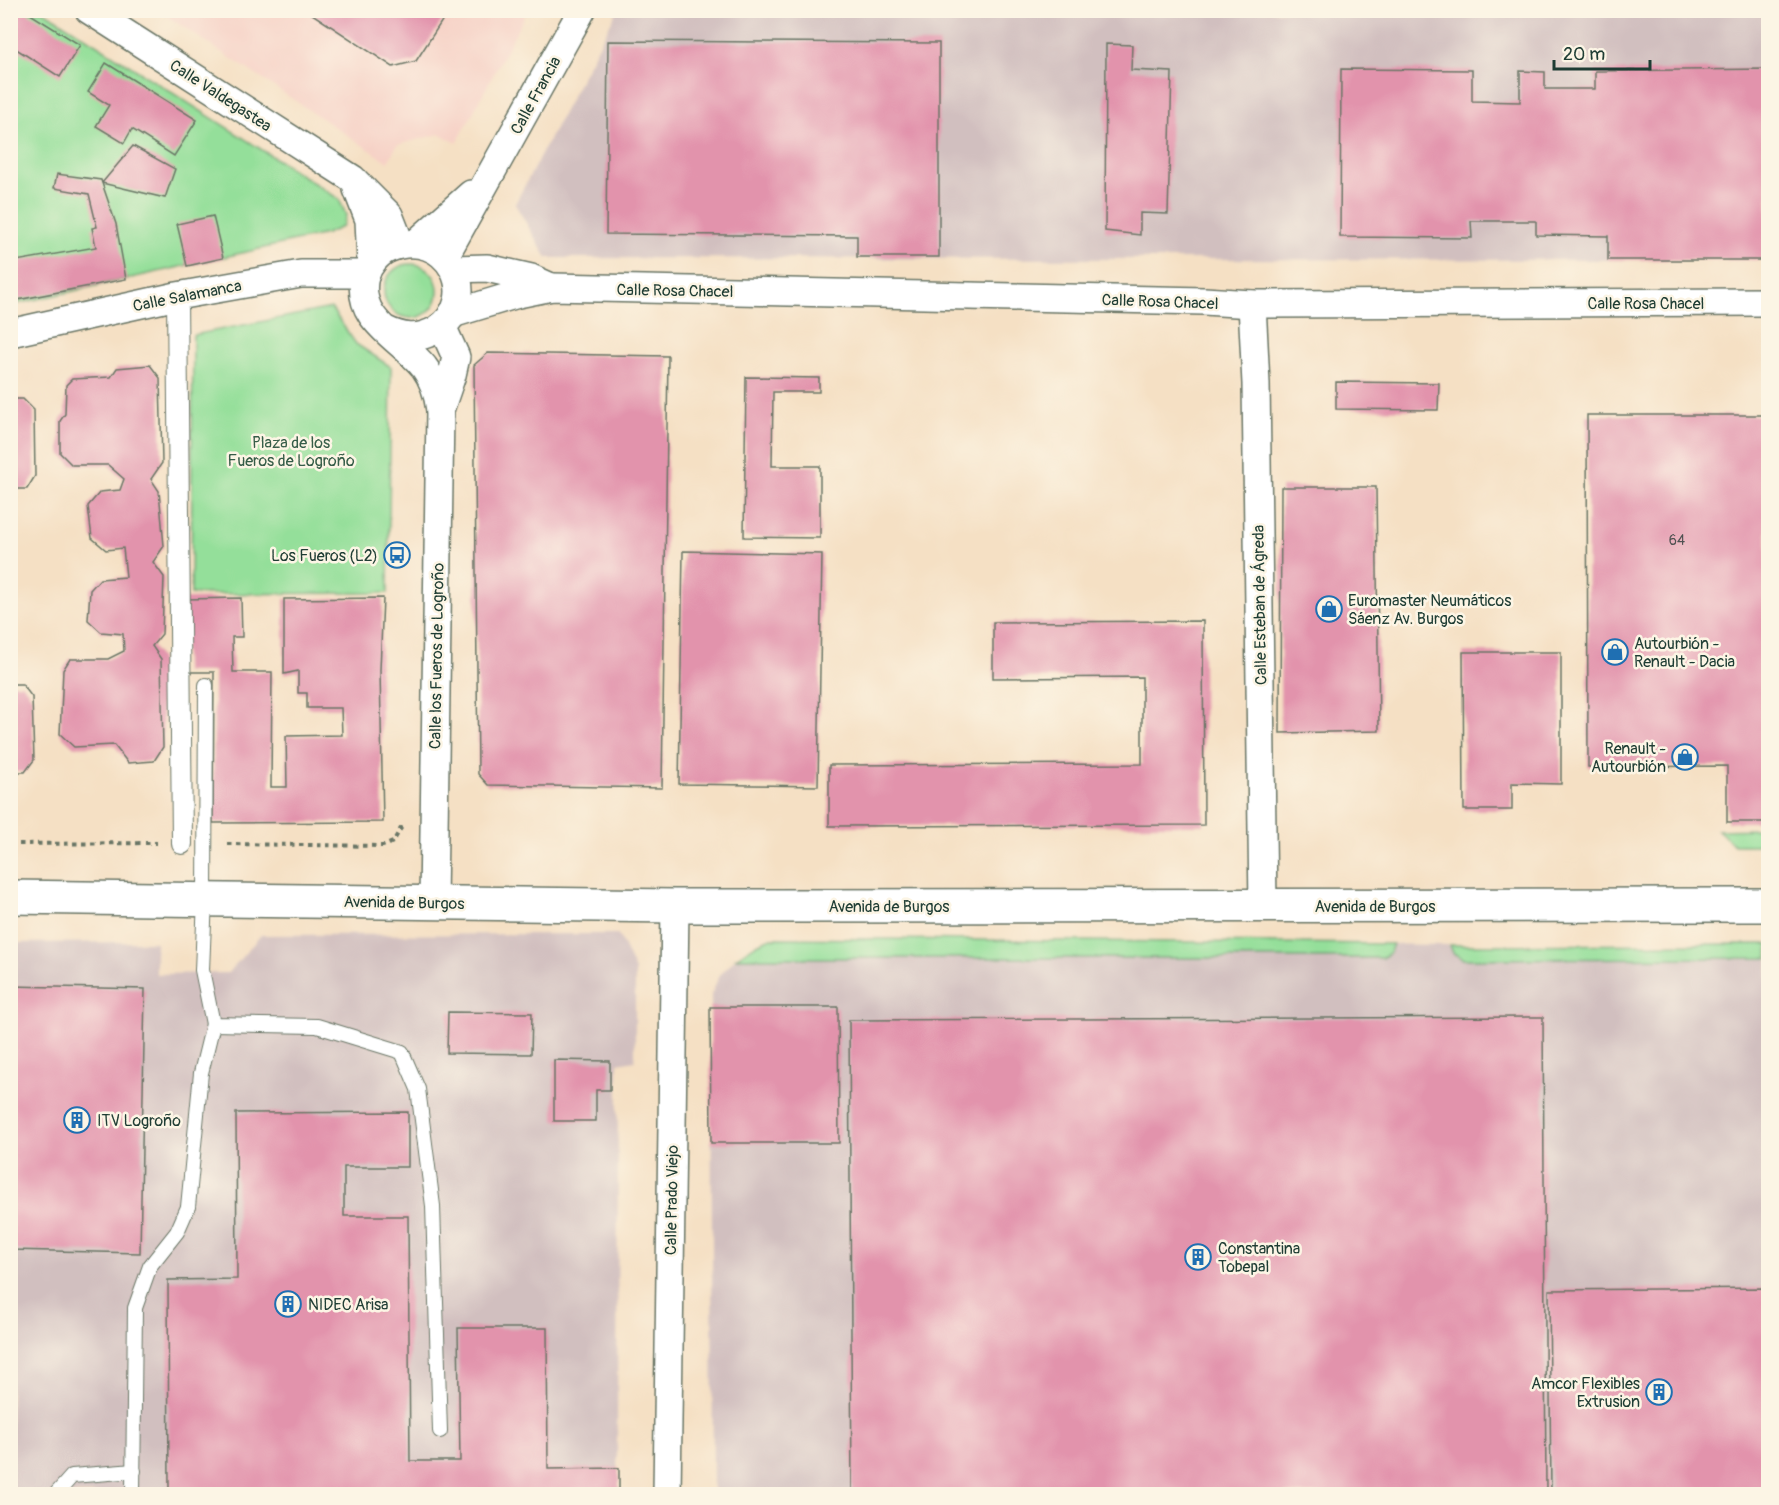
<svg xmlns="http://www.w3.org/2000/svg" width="1779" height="1505" viewBox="0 0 1779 1505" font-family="Pangolin,sans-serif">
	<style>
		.built { fill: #f6d1c6 }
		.industrial { fill: #d1bfbf }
		.green { fill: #94df9a; stroke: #5a8e67; stroke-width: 1.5 }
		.building { fill: #e293ac }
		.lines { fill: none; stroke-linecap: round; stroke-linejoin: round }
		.service-casing { stroke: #6a7666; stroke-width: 16 }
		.pedestrian-casing { stroke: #6a7666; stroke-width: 22 }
		.minor-casing { stroke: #6a7666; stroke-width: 30 }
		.primary-casing { stroke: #6a7666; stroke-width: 36 }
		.path { stroke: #6a7666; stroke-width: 4; stroke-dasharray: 4.5 4.5; stroke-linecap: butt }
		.service { stroke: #fff; stroke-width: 14 }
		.pedestrian { stroke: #fff; stroke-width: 20 }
		.minor { stroke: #fff; stroke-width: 27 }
		.primary { stroke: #fff; stroke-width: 33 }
		.labels { text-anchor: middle; stroke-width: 5; stroke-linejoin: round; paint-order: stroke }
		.number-label { font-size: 14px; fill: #505252 }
		.street-label { font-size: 16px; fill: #1f3d34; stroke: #fcf5e5 }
		.park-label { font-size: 16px; fill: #365d48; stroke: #fcf5e5 }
		.poi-label { font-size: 16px; fill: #1f3d34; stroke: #fcf5e5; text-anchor: start }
	</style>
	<rect width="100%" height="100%" fill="#fcf5e5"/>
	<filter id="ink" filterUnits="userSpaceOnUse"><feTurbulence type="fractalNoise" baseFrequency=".0167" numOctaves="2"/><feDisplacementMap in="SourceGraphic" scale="12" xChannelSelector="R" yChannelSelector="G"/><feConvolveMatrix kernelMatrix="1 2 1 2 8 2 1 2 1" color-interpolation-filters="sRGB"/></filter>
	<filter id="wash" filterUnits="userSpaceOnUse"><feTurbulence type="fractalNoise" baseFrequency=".008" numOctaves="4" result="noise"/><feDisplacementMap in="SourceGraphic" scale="24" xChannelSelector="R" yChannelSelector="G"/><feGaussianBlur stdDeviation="1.35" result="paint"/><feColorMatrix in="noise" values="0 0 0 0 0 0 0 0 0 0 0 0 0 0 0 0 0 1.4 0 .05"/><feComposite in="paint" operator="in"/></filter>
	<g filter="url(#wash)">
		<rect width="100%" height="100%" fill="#f5e0c4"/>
		<path class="built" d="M 159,11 L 527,11 L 457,143 L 440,134 L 397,145 L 388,162 Z"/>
		<g class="industrial">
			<path d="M 617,11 L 1768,11 L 1768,151 L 1692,151 L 1694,260 L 547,258 L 515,204 Z"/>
			<path d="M 618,934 L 635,971 L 635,1060 L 618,1063 L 617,1460 L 619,1494 L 11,1494 L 10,943 L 156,942 L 156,974 L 228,973 L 261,935 Z"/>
			<path d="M 771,938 L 1450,945 L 1768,944 L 1768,1494 L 713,1494 L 711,995 L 719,976 L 736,958 L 757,944 Z"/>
		</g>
		<g class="green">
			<path d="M 10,11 L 44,11 L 339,199 L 346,215 L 342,227 L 326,234 L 11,305 Z"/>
			<circle cx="411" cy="291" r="27"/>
			<path d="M 331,308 L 356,344 L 391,367 L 388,593 L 191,594 L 193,335 Z"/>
			<path d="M 1765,829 L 1765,845 L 1734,845 L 1718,830 Z"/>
			<path d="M 771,938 L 1393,944 L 1389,953 L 1383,958 L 736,958 L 757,944 Z"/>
			<path d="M 1768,944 L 1768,958 L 1463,959 L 1453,953 L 1450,945 Z"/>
		</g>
		<g id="blocks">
			<g class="building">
				<path d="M 10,10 L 24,10 L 80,45 L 60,77 L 10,45 Z"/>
				<path d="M 306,10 L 449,10 L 416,61 L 393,67 Z"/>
				<path d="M 608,41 L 939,43 L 939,257 L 857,257 L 857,236 L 606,234 Z"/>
				<path d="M 1106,44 L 1132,45 L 1131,70 L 1172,72 L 1168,214 L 1140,213 L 1140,235 L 1105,231 Z"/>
				<path d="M 106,63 L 197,120 L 174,156 L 132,129 L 124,143 L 96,126 L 109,105 L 88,92 Z"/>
				<path d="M 1341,69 L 1472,70 L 1472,101 L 1520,102 L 1520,71 L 1545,72 L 1545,89 L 1595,89 L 1595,71 L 1768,69 L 1768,260 L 1608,260 L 1608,236 L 1536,235 L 1536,221 L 1471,221 L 1472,238 L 1340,237 Z"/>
				<path d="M 133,146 L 175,169 L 165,198 L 102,183 L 116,224 L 126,279 L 17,300 L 10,262 L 96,247 L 92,228 L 97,227 L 89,194 L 54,188 L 57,174 L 101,180 L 102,183 Z"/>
				<path d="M 213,216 L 223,258 L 187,266 L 177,224 Z"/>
				<path d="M 488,353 L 668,356 L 662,788 L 488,785 L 478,774 L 474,365 Z"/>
				<path d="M 150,365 L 160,378 L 162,463 L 151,479 L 159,491 L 164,546 L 153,562 L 164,577 L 162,634 L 152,646 L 161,659 L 163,747 L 154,761 L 128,763 L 114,745 L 74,747 L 60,734 L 63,670 L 70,659 L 108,659 L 124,651 L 123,634 L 101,632 L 88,620 L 90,590 L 100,579 L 126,577 L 123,548 L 106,550 L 92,538 L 88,506 L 100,492 L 120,490 L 124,479 L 108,465 L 72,465 L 60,453 L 60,421 L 65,414 L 66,385 L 72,379 L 111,377 L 117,368 Z"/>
				<path d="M 746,377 L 819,378 L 819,392 L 773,392 L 772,466 L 820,466 L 820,538 L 744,537 Z"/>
				<path d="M 1336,382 L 1439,383 L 1438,410 L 1336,409 Z"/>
				<path d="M 10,399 L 23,399 L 34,410 L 35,476 L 27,489 L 10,489 Z"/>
				<path d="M 1587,415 L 1766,415 L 1768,822 L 1727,822 L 1727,766 L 1588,767 Z"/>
				<path d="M 1281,487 L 1376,487 L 1379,731 L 1280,733 Z"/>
				<path d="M 683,551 L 822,554 L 818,786 L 679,784 Z"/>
				<path d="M 241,598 L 242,637 L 232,637 L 233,672 L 272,672 L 271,787 L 287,787 L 286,736 L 342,735 L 341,708 L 307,708 L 307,693 L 298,693 L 298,671 L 284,674 L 284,599 L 383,598 L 380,670 L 383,822 L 213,823 L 214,672 L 185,672 L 184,599 Z"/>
				<path d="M 1203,621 L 1204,825 L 829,826 L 829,765 L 1142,764 L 1142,677 L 993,678 L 993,622 Z"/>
				<path d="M 1463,652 L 1561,652 L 1561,784 L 1512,783 L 1512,810 L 1464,810 Z"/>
				<path d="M 10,684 L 22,684 L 32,697 L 34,760 L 25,772 L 10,772 Z"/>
				<path d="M 10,986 L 145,989 L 140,1253 L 10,1250 Z"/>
				<path d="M 710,1007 L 838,1007 L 839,1143 L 711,1143 Z"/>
				<path d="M 448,1012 L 532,1013 L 531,1054 L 447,1053 Z"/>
				<path d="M 1543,1017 L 1546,1494 L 852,1494 L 849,1020 Z"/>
				<path d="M 554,1060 L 610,1061 L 610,1090 L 596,1090 L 596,1121 L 554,1121 Z"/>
				<path d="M 408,1112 L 408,1167 L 344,1167 L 344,1216 L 408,1216 L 410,1461 L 460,1461 L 458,1328 L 547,1328 L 548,1469 L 619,1468 L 619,1494 L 169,1494 L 168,1280 L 237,1279 L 236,1113 Z"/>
				<path d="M 1768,1288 L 1768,1494 L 1551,1494 L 1549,1290 Z"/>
			</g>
		</g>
	</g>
	<g filter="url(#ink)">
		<use href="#blocks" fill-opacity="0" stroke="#6a7666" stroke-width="1.5"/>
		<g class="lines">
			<g class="service-casing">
				<g id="service">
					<path d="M 206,685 L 205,899 L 202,970 L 213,1024 L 317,1026 L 402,1052 L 418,1089 L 433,1206 L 440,1431"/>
					<path d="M 56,1494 L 72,1476 L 134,1471"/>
					<path d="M 133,1494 L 135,1308 L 150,1266 L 177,1232 L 188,1207 L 201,1073 L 213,1024"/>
				</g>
			</g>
			<g class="pedestrian-casing">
				<path id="pedestrian" d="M 177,296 L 182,844"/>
			</g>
			<g class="minor-casing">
				<g id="minor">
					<path d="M 89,10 L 353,179 L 389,215 L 400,243"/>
					<path d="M 357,189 L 369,220 L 371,263"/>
					<path d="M 416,243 L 471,194"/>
					<path d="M 445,256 L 582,10"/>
					<path d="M 454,269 L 487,268 L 531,278 L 551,287"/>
					<path d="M 1252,304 L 1256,384 L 1263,906"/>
					<path d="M 452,314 L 518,294 L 552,287 L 1204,301 L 1252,304 L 1768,302"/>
					<path d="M 384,329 C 402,338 418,340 436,330 C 486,300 447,223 388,249 C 378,253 368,266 365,276 C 354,320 401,338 424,367 C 433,379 438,395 440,410 L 433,902"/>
					<path d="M 10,333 L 177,296 L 301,274 L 366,274"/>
					<path d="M 440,410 L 452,375 L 456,357 L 442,326"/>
					<path d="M 667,1494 L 675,906"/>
				</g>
			</g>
			<g class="primary-casing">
				<path id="primary" d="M 10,897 L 675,906 L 1768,905"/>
			</g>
			<g class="path">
				<path d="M 10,844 L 157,843"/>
				<path d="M 227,844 L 383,846 L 393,842 L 401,828 L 406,828"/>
			</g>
			<use href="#service" class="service"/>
			<use href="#pedestrian" class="pedestrian"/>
			<use href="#minor" class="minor"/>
			<use href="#primary" class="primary"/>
		</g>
	</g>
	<defs>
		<g id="bus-ring" transform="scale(1.35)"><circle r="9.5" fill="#fcf5e5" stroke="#1f6fb2" stroke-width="1.5"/><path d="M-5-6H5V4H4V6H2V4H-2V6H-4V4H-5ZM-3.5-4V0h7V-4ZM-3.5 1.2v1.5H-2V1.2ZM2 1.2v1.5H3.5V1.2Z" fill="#1f6fb2"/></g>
		<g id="shop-ring" transform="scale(1.35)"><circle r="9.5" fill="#fcf5e5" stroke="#1f6fb2" stroke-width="1.5"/><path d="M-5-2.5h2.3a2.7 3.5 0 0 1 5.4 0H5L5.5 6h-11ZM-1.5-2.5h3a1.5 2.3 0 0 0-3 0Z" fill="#1f6fb2"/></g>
		<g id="building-ring" transform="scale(1.35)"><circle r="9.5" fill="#fcf5e5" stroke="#1f6fb2" stroke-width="1.5"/><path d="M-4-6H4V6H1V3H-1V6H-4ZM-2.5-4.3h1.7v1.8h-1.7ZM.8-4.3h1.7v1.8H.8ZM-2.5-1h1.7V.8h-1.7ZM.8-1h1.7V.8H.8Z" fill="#1f6fb2"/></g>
	</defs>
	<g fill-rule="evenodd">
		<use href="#bus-ring" x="397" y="555"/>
		<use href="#shop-ring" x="1329" y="609"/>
		<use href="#shop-ring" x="1615" y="652"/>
		<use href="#shop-ring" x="1685" y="757"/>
		<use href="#building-ring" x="77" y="1120"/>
		<use href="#building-ring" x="1198" y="1257"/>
		<use href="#building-ring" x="288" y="1304"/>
		<use href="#building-ring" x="1659" y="1392"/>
	</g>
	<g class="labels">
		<g class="number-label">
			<text x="1677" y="545">64</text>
		</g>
		<g class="street-label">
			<text transform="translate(221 95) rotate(33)" y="6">Calle Valdegastea</text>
			<text transform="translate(535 95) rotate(-61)" y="6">Calle Francia</text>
			<text transform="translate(675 290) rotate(1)" y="6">Calle Rosa Chacel</text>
			<text transform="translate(187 295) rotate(-11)" y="6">Calle Salamanca</text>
			<text transform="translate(1160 301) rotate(2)" y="6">Calle Rosa Chacel</text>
			<text x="1646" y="309">Calle Rosa Chacel</text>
			<text transform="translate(1259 605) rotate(-91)" y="6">Calle Esteban de Ágreda</text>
			<text transform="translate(436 656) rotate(-89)" y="6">Calle los Fueros de Logroño</text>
			<text transform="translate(404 902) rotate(1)" y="6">Avenida de Burgos</text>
			<text x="889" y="912">Avenida de Burgos</text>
			<text x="1375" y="912">Avenida de Burgos</text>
			<text transform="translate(671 1200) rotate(-89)" y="6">Calle Prado Viejo</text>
		</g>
		<g class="park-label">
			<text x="291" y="448">Plaza de los<tspan x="291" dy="18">Fueros de Logroño</tspan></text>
		</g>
		<g class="poi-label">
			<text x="378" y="561" text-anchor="end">Los Fueros (L2)</text>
			<text x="1348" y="606">Euromaster Neumáticos<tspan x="1348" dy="18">Sáenz Av. Burgos</tspan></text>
			<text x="1634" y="649">Autourbión -<tspan x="1634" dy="18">Renault - Dacia</tspan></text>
			<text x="1666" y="754" text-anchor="end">Renault -<tspan x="1666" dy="18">Autourbión</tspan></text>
			<text x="97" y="1126">ITV Logroño</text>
			<text x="1218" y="1254">Constantina<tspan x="1218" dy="18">Tobepal</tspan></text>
			<text x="308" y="1310">NIDEC Arisa</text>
			<text x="1640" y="1389" text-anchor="end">Amcor Flexibles<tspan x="1640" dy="18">Extrusion</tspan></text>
		</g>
	</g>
	<rect width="1779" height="1505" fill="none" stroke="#fcf5e5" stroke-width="36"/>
	<path d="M1554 60v9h96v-9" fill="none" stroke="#1f3d34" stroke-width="3"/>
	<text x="1563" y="60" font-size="18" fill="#1f3d34" stroke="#fcf5e5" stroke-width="4.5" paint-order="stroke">20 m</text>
</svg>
